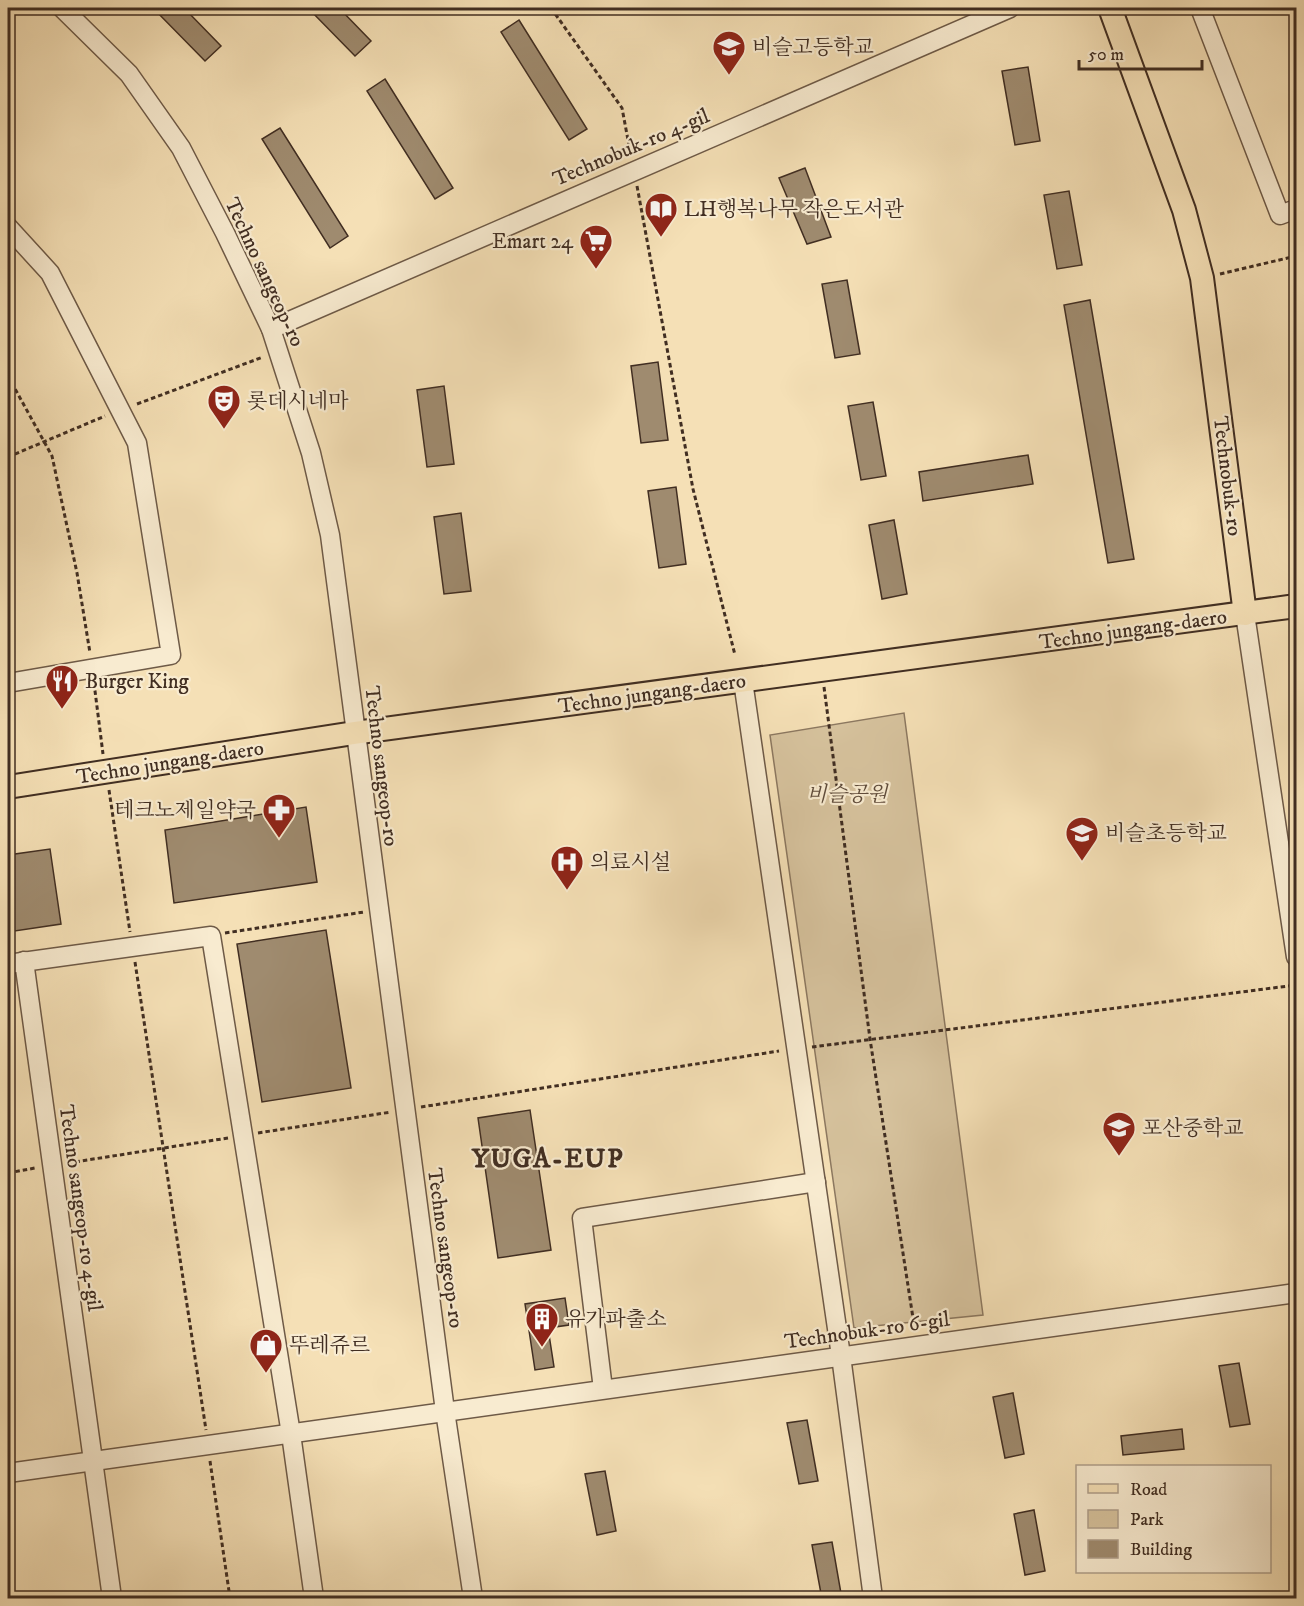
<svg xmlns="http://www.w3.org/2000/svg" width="1304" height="1606" viewBox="0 0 1304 1606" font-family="'IM FELL DW Pica','Noto Serif KR',serif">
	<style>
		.green { fill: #d6c29d; stroke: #8c7860; stroke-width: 1.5 }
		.building { fill: #9f8b6f; stroke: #412e22; stroke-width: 1.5 }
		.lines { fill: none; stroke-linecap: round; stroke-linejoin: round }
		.minor-casing { stroke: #6e5a47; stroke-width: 21 }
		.major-casing { stroke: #412e22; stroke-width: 26 }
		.path { stroke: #412e22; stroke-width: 3; stroke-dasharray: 4.5 3; stroke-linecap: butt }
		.minor { stroke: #f8ebd0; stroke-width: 18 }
		.major { stroke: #f5e0b6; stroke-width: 22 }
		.labels { text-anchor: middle; stroke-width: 4.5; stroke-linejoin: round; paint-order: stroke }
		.poi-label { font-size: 21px; fill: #412e22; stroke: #f8ebd0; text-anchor: start }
		.street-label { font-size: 21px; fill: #412e22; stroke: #f8ebd0 }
		.park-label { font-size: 21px; font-style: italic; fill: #5f4c3b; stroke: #f8ebd0 }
		.district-label { font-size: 27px; font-weight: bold; letter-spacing: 1.5px; fill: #412e22; stroke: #f8ebd0 }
	</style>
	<rect width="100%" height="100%" fill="#f5e0b6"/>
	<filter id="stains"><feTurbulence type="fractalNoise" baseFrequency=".00333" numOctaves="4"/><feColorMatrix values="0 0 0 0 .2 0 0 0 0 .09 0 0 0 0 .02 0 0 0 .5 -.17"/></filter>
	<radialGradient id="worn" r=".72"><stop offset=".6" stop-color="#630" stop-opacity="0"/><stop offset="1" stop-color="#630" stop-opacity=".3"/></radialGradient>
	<path class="green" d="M 904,713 L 983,1315 L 854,1328 L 770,735 Z"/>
	<g class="building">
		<path d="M 153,8 L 184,8 L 221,46 L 205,61 Z"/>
		<path d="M 308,8 L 339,8 L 371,41 L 355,56 Z"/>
		<path d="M 519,20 L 587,129 L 569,140 L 501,32 Z"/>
		<path d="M 1028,67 L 1040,141 L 1015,145 L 1002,71 Z"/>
		<path d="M 385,79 L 453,188 L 435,199 L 367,91 Z"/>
		<path d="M 280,128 L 348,236 L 330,248 L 262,139 Z"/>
		<path d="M 805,168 L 831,237 L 807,244 L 779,178 Z"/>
		<path d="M 1069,191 L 1082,265 L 1057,269 L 1044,195 Z"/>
		<path d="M 847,280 L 860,354 L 835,358 L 822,284 Z"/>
		<path d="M 1090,300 L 1134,559 L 1108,563 L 1064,305 Z"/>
		<path d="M 658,362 L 668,440 L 641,443 L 631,366 Z"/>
		<path d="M 444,386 L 454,464 L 427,467 L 417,390 Z"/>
		<path d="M 873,402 L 886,476 L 861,480 L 848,406 Z"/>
		<path d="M 1028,455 L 1033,484 L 923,501 L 919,472 Z"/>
		<path d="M 676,487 L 686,564 L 659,568 L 648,491 Z"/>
		<path d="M 461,513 L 471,591 L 444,594 L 434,517 Z"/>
		<path d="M 894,520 L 907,594 L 882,599 L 869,525 Z"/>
		<path d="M 306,807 L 317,882 L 174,903 L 165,830 Z"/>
		<path d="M 50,849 L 61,924 L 8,932 L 8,855 Z"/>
		<path d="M 326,930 L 351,1088 L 262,1102 L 237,944 Z"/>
		<path d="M 530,1110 L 551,1250 L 498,1258 L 478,1118 Z"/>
		<path d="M 565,1298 L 569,1325 L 548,1328 L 554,1367 L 535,1370 L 525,1304 Z"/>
		<path d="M 1239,1363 L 1250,1424 L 1230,1427 L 1219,1366 Z"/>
		<path d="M 1013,1393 L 1024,1454 L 1005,1458 L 993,1397 Z"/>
		<path d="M 807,1420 L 818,1481 L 799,1484 L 787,1423 Z"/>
		<path d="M 1182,1429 L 1184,1449 L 1123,1455 L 1121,1436 Z"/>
		<path d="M 605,1471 L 616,1531 L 597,1535 L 585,1474 Z"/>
		<path d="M 1034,1510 L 1045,1571 L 1025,1575 L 1014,1514 Z"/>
		<path d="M 832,1542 L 842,1599 L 822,1599 L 812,1545 Z"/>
	</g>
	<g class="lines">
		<g class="minor-casing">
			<g id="minor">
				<path d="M 62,8 L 129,74 L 181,148 L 225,233 L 271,329 L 311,453 L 330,535 L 445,1411 L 473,1598"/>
				<path d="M 1200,8 L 1280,215 L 1296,209"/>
				<path d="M 8,227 L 50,273 L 137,443 L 171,655 L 8,683"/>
				<path d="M 271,329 L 1010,8"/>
				<path d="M 1245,614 L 1296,957"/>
				<path d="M 743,681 L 841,1356 L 873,1598"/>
				<path d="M 24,961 L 112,1598"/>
				<path d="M 8,964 L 211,936 L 291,1434 L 314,1598"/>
				<path d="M 603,1389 L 582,1218 L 816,1182"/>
				<path d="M 8,1473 L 1296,1293"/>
			</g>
		</g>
		<g class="major-casing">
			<g id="major">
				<path d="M 1110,8 L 1184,210 L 1202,278 L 1245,614"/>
				<path d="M 8,787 L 354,733 L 1296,606"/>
			</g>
		</g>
		<g class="path">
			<path d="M 551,8 L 622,108 L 631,156"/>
			<path d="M 637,186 L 693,489 L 735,655"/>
			<path d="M 1220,274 L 1296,256"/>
			<path d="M 8,376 L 52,456 L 77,573 L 90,653"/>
			<path d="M 137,404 L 263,357"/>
			<path d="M 8,457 L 105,416"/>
			<path d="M 94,683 L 103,754"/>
			<path d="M 824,687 L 870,1039 L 915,1331"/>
			<path d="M 109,790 L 130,932"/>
			<path d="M 225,933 L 364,912"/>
			<path d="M 135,962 L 206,1430"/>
			<path d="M 812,1047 L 1296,985"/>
			<path d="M 421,1107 L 779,1051"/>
			<path d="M 258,1133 L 391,1112"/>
			<path d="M 68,1163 L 228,1138"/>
			<path d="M 8,1173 L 35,1168"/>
			<path d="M 210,1461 L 230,1598"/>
		</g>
		<use href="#minor" class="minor"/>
		<use href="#major" class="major"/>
	</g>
	<defs>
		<g id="school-pin" transform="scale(1.725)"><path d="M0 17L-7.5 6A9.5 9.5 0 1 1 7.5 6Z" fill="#8f2418" stroke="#f8ebd0"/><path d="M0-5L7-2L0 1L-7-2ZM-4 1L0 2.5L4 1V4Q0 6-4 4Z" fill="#fff"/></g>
		<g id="library-pin" transform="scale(1.725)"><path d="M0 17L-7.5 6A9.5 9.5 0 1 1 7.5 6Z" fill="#8f2418" stroke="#f8ebd0"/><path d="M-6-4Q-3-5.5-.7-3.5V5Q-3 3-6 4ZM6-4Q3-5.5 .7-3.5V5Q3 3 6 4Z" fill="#fff"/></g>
		<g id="supermarket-pin" transform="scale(1.725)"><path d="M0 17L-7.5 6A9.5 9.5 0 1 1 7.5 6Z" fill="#8f2418" stroke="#f8ebd0"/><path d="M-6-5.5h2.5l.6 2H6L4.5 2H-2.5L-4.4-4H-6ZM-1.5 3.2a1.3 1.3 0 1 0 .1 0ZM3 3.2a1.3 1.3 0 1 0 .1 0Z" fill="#fff"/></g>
		<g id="theatre-pin" transform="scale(1.725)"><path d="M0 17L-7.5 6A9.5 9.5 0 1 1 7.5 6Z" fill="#8f2418" stroke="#f8ebd0"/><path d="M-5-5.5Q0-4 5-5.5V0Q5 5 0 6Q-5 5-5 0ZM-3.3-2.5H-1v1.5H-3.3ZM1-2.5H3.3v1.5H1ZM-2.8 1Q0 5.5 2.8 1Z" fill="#fff"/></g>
		<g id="restaurant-pin" transform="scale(1.725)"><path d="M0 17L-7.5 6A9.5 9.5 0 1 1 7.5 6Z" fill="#8f2418" stroke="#f8ebd0"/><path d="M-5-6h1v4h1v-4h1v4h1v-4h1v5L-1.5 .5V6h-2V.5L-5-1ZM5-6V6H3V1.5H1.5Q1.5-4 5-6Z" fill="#fff"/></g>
		<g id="pharmacy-pin" transform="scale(1.725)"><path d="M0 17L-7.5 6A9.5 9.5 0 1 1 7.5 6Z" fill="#8f2418" stroke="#f8ebd0"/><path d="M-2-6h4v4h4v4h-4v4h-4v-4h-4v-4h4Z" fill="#fff"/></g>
		<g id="hospital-pin" transform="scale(1.725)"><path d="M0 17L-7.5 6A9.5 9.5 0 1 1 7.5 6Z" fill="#8f2418" stroke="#f8ebd0"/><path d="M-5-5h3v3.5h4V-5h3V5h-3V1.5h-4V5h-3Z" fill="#fff"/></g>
		<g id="building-pin" transform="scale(1.725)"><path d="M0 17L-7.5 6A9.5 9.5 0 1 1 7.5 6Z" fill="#8f2418" stroke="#f8ebd0"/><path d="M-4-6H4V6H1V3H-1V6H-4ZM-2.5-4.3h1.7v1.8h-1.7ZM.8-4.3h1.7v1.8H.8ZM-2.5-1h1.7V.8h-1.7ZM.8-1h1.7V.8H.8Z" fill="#fff"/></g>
		<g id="shop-pin" transform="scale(1.725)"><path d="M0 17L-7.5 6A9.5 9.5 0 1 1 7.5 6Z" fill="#8f2418" stroke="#f8ebd0"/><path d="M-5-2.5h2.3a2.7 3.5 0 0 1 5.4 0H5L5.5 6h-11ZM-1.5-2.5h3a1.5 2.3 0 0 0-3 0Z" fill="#fff"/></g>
	</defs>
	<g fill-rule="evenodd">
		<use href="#school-pin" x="729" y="47"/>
		<use href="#library-pin" x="661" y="209"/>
		<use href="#supermarket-pin" x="596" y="241"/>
		<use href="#theatre-pin" x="224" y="401"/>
		<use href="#restaurant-pin" x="62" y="681"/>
		<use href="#pharmacy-pin" x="279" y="810"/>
		<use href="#school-pin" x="1082" y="833"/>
		<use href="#hospital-pin" x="567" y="862"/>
		<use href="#school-pin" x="1119" y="1128"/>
		<use href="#building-pin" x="542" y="1319"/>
		<use href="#shop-pin" x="266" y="1345"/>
	</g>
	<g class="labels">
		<g class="poi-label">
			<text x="752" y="54">비슬고등학교</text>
			<text x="684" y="216">LH행복나무 작은도서관</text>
			<text x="573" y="248" text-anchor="end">Emart 24</text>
			<text x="247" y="408">롯데시네마</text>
			<text x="85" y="688">Burger King</text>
			<text x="256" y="817" text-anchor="end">테크노제일약국</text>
			<text x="1105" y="840">비슬초등학교</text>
			<text x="590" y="869">의료시설</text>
			<text x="1142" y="1135">포산중학교</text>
			<text x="565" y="1326">유가파출소</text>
			<text x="289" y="1352">뚜레쥬르</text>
		</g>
		<g class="street-label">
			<text transform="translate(631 147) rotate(-23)" y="7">Technobuk-ro 4-gil</text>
			<text transform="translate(265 272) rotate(65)" y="7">Techno sangeop-ro</text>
			<text transform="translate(1228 476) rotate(83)" y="7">Technobuk-ro</text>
			<text transform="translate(1133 629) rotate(-8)" y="7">Techno jungang-daero</text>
			<text transform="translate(652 693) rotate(-8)" y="7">Techno jungang-daero</text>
			<text transform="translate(170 762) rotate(-9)" y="7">Techno jungang-daero</text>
			<text transform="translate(382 766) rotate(83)" y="7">Techno sangeop-ro</text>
			<text transform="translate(81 1208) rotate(82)" y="7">Techno sangeop-ro 4-gil</text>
			<text transform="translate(446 1248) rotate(82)" y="7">Techno sangeop-ro</text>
			<text transform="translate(867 1330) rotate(-8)" y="7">Technobuk-ro 6-gil</text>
		</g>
		<g class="park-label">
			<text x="847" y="801">비슬공원</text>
		</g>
		<g class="district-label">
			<text x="548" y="1167">YUGA-EUP</text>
		</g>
	</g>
	<rect width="1304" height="1606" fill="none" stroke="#f5e0b6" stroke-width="30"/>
	<rect x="9" y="9" width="1286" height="1588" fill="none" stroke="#412e22" stroke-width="3"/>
	<rect x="15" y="15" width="1274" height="1576" fill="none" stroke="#412e22" stroke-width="1.5"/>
	<rect x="1076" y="1465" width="195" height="108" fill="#f8ebd0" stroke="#af9f8a" stroke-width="1.5"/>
	<rect x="1088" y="1484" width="30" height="9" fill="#f5e0b6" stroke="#af9f8a" stroke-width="1.5"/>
	<text x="1130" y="1495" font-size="18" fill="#412e22">Road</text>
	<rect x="1088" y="1510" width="30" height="18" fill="#d6c29d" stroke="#af9f8a" stroke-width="1.5"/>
	<text x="1130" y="1525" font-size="18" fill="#412e22">Park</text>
	<rect x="1088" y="1540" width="30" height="18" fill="#9f8b6f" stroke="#af9f8a" stroke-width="1.5"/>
	<text x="1130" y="1555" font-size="18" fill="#412e22">Building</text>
	<path d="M1079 60v9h123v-9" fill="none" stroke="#412e22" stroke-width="3"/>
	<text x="1088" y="60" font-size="18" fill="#412e22" stroke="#f8ebd0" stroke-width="4.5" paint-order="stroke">50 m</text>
	<rect width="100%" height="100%" filter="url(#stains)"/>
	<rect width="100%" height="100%" fill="url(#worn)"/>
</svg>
